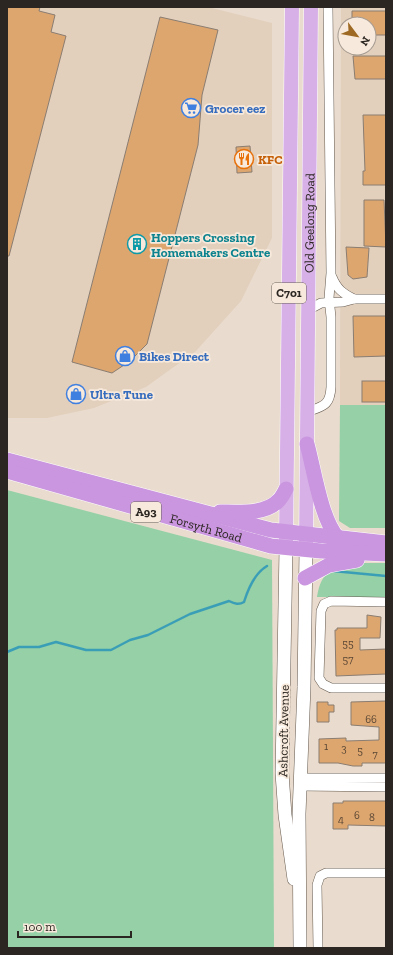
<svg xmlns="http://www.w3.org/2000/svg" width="393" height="955" viewBox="0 0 393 955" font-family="'Zilla Slab',serif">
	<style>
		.built { fill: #e2cfbc; fill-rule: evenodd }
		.green { fill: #95d0a6 }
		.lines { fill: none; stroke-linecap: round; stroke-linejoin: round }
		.stream { stroke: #3b9eb7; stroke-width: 2.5 }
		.building { fill: #dea66f; stroke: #8a7d71 }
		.minor-casing { stroke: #64584d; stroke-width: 10 }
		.secondary-casing { stroke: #64584d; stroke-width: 14 }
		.primary-casing { stroke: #fff; stroke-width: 15 }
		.trunk-casing { stroke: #fff; stroke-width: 16 }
		.minor { stroke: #fff; stroke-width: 9 }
		.secondary { stroke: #fff; stroke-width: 13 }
		.primary { stroke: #d7b0e7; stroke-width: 14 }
		.trunk { stroke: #ca96df; stroke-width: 15 }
		.labels { text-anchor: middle; stroke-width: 3.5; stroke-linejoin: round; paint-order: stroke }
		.number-label { font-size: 11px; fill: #584634 }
		.shield { fill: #f7e9db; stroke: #686059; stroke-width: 1 }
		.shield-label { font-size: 12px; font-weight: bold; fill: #2b2621 }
		.shop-label { font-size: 13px; font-weight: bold; fill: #366cbe; stroke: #f7e9db; text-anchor: start }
		.food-label { font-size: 13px; font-weight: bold; fill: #c56008; stroke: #f7e9db; text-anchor: start }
		.street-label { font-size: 13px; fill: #2b2621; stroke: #f7e9db }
		.culture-label { font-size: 13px; font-weight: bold; fill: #0d838f; stroke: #f7e9db; text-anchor: start }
	</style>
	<rect width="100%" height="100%" fill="#e9dcce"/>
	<g class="built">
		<path d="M 7,7 L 208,7 L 272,23 L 272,238 L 241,301 L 196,351 L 146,387 L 94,408 L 47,418 L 7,418 Z"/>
		<path d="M 341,7 L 386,7 L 386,405 L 340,405 ZM 345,24 L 369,24 L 369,48 L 345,48 Z"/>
	</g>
	<g class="green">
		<path d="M 340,405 L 386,405 L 386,528 L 350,528 L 339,521 Z"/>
		<path d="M 7,490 L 272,560 L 274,948 L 7,948 Z"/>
		<path d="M 346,563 L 386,563 L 386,597 L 317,597 C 321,574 327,573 346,563 Z"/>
	</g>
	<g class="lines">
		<g class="stream">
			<path d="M 333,571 L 386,576"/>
			<path d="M 7,652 L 19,647 L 39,647 L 56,642 L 86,650 L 111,650 L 130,640 L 148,635 L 190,614 L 229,601 C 235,604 239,605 244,602 C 248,589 255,573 267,566"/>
		</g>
	</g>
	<g class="building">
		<path d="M 7,7 L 40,7 L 39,11 L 55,15 L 51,32 L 66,36 L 9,256 L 7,256 Z"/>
		<path d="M 352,11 L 386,11 L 386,35 L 369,35 L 369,24 L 352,24 Z"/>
		<path d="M 160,17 L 218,30 L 202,95 L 198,145 L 147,344 L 130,361 L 112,373 L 72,362 Z"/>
		<path d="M 353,56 L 386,56 L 386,79 L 355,79 Z"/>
		<path d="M 363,115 L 386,115 L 386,185 L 363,185 L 363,171 L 365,171 Z"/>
		<path d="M 250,146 L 252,172 L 237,173 L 236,147 Z"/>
		<path d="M 364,200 L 384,200 L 386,247 L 364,246 Z"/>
		<path d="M 346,247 L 369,248 L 367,277 L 353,279 L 348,275 Z"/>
		<path d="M 353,316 L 386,316 L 386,356 L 354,357 Z"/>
		<rect x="362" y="381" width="24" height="21"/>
		<path d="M 367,615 L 381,617 L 380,638 L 360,638 L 360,650 L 386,649 L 386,674 L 336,676 L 335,630 L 337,630 L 337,628 L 367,628 Z"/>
		<path d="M 386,701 L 386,763 L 362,763 L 362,766 L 353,766 L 338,763 L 319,763 L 319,739 L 346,738 L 346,741 L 379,740 L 379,727 L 351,725 L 351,702 Z"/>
		<path d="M 317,702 L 328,702 L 328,705 L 334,705 L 334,712 L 329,712 L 329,722 L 317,722 Z"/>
		<path d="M 343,801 L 386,801 L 386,826 L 348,825 L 348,829 L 333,829 L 333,803 L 343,803 Z"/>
	</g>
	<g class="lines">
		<g class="minor-casing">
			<g id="minor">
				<path d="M 332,277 C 337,289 342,293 354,299"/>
				<path d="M 308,310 L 321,303 L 343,302 L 354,299 L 386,299"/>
				<path d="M 307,412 C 323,406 330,406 331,387 L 331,317 L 329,298 L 331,273 L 328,7"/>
				<path d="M 386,602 L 331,601 L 324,604 L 321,611 L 319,678 L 323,684 L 331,688 L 386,688"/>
				<path d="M 299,778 L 386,778"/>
				<path d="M 299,786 L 386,787"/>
				<path d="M 318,948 L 317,885 L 320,876 L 326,873 L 386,873"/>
			</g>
		</g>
		<g class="secondary-casing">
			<g id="secondary">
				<path d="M 286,548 L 282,773 L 285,815 L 294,879"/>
				<path d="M 300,948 L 299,814 L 304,687 L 306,550"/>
			</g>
		</g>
		<g class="primary-casing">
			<g id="primary">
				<path d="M 286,542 L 292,7"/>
				<path id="s1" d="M 306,545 L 311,7"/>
			</g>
		</g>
		<g class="trunk-casing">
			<g id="trunk">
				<path d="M 307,444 C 314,469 321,520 338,538"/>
				<path d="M 7,460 L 271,530 L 386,543"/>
				<path id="s2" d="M 7,471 L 271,546 L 321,551 L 386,554"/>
				<path d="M 220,512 C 237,512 266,515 279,500 C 282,497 284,493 286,489"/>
				<path d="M 305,578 L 329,565 L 357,560"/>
			</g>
		</g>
		<use href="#minor" class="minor"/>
		<use href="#secondary" class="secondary"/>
		<use href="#primary" class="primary"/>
		<use href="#trunk" class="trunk"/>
	</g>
	<defs>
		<g id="supermarket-ring" transform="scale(1)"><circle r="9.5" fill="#f7e9db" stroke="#3f7fe0" stroke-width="1.5"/><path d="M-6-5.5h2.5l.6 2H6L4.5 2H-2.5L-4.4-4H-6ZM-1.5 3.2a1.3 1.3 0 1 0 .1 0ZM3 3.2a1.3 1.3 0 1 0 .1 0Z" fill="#3f7fe0"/></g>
		<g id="restaurant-ring" transform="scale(1)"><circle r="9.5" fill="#f7e9db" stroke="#e8710a" stroke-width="1.5"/><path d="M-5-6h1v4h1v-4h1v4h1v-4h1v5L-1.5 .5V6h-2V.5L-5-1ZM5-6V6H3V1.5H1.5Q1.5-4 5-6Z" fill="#e8710a"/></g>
		<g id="building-ring" transform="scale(1)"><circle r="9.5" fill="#f7e9db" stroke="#0f9aa8" stroke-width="1.5"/><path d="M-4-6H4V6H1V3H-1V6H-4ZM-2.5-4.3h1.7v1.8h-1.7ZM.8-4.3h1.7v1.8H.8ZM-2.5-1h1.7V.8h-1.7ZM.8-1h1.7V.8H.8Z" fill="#0f9aa8"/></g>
		<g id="shop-ring" transform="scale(1)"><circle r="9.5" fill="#f7e9db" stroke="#3f7fe0" stroke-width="1.5"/><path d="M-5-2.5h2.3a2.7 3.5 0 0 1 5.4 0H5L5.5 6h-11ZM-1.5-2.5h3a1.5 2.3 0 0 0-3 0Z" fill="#3f7fe0"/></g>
	</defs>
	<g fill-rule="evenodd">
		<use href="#supermarket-ring" x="191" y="108"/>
		<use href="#restaurant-ring" x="244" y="159"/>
		<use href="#building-ring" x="137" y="244"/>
		<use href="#shop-ring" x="125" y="356"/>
		<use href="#shop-ring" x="76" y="394"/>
	</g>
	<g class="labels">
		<g class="number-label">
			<text x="348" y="647">55</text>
			<text x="348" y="663">57</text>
			<text x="371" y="723">66</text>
			<text x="326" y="750">1</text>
			<text x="344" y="752">3</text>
			<text x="360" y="754">5</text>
			<text x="375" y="758">7</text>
			<text x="357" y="819">6</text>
			<text x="372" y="821">8</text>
			<text x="341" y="823">4</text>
		</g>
		<g class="shield">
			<rect x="272" y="283" width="34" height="20" rx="3"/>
			<rect x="131" y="502" width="30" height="20" rx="3"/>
		</g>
		<g class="shield-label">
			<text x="289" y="297">C701</text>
			<text x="146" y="516">A93</text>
		</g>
		<g class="shop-label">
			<text x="205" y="113">Grocer eez</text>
			<text x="139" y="361">Bikes Direct</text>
			<text x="90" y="399">Ultra Tune</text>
		</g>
		<g class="food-label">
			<text x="258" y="164">KFC</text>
		</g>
		<g class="street-label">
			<text dy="5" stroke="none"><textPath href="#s1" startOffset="322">Old Geelong Road</textPath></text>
			<text dy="5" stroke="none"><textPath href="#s2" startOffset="207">Forsyth Road</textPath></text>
			<text transform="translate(283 731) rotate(-89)" y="5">Ashcroft Avenue</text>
		</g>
		<g class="culture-label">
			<text x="151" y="242">Hoppers Crossing<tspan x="151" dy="15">Homemakers Centre</tspan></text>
		</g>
	</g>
	<rect width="393" height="955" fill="none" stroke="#2b2621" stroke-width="16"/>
	<g transform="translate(357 36) rotate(122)"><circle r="19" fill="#f7e9db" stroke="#a59b91"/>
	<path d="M0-3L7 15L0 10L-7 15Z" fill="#9e6922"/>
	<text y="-6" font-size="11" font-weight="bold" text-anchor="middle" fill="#2b2621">N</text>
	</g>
	<path d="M18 931v6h113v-6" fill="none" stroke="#2b2621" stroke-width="2"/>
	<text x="24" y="931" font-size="12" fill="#2b2621" stroke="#f7e9db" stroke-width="3" paint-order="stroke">100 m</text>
</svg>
